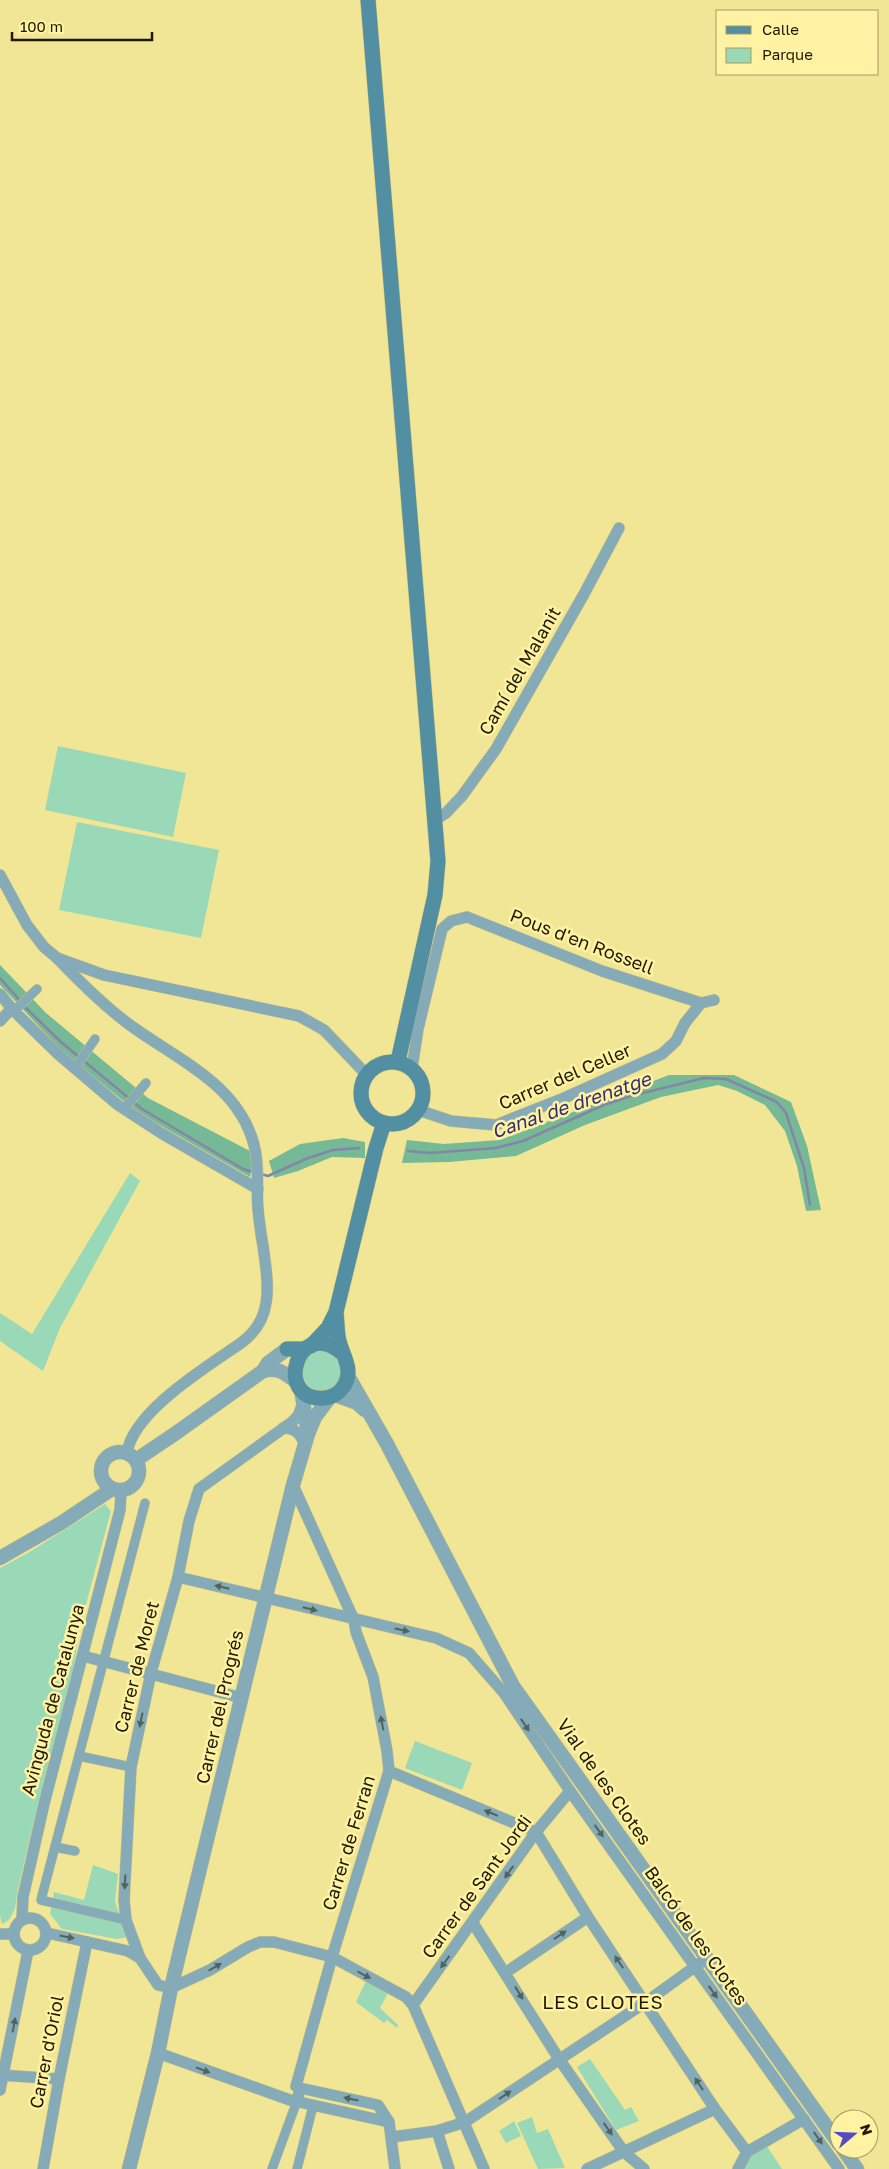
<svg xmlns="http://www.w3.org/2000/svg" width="889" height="2169" viewBox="0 0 889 2169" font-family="'Golos Text',sans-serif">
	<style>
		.green { fill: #9ad9b8 }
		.forest { fill: #76b996 }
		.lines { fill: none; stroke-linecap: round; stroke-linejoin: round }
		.stream { stroke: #8486a7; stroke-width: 2.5 }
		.pedestrian-casing { stroke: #cfc47e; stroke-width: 10 }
		.minor-casing { stroke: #cfc47e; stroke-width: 12 }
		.tertiary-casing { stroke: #cfc47e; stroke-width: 15 }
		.secondary-casing { stroke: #cfc47e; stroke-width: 16 }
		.pedestrian { stroke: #85abb8; stroke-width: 9 }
		.minor { stroke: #85abb8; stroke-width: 11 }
		.tertiary { stroke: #85abb8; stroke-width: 14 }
		.secondary { stroke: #538fa2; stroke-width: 15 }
		.oneway { fill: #52625c }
		.labels { text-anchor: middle; stroke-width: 5; stroke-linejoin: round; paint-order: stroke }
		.street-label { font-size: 18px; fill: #1e1900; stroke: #fff3a3 }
		.water-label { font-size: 19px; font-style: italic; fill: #302d71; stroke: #fff3a3 }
		.neighbourhood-label { font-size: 19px; letter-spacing: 1px; fill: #1e1900; stroke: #fff3a3 }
	</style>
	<rect width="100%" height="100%" fill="#f1e596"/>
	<g class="green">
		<path d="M 58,746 L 186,773 L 173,837 L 45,810 Z"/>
		<path d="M 77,822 L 219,850 L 201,938 L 59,910 Z"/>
		<path d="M 130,1173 L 140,1181 L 60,1328 L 43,1371 L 0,1341 L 0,1313 L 32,1334 Z"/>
		<path d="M 326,1350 L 338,1357 L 343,1369 L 335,1389 L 314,1392 L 303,1383 L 302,1361 L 312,1352 Z"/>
		<path d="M 105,1504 L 111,1511 L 81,1623 L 73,1670 L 38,1804 L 18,1889 L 15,1909 L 9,1920 L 2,1924 L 0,1916 L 0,1568 L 28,1553 Z"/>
		<path d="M 415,1741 L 472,1763 L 462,1790 L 405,1768 Z"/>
		<path d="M 93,1865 L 118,1874 L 115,1902 L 128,1937 L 117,1939 L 62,1929 L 50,1914 L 54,1892 L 84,1900 Z"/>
		<path d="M 366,1981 L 388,1993 L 380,2008 L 398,2025 L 397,2028 L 387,2020 L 384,2023 L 356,2002 Z"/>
		<path d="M 590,2059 L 625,2110 L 631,2107 L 639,2121 L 616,2130 L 577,2067 Z"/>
		<path d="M 532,2117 L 537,2133 L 548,2129 L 565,2168 L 538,2169 L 517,2123 Z"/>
		<path d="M 514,2121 L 521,2136 L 506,2143 L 499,2131 Z"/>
		<path d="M 766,2145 L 782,2169 L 743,2169 L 748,2156 Z"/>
	</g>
	<g class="forest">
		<path d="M 0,965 L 46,1013 L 148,1098 L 250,1151 L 252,1167 L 250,1177 L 137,1112 L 62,1051 L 0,985 Z"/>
		<path d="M 669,1075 L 734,1075 L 791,1102 L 807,1146 L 821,1210 L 806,1211 L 797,1166 L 785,1131 L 765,1105 L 737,1091 L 718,1085 L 661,1097 L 585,1125 L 516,1156 L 449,1162 L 402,1163 L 407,1140 L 444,1144 L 500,1140 Z"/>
		<path d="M 343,1138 L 365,1142 L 365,1158 L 332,1157 L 298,1171 L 274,1178 L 269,1161 L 300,1144 Z"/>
	</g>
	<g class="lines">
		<g class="stream">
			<path d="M 0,978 L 21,1002"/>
			<path d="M 24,1006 L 61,1042 L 142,1109 L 243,1169 L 253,1172"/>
			<path d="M 408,1151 L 430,1153 L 496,1148 L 523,1141 L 604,1105 L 631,1096 L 704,1078 L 726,1079 L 777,1102 L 786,1113 L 804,1168 L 810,1205"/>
			<path d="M 261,1174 L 268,1176 L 308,1158 L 333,1150 L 359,1148"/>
		</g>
		<g class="pedestrian-casing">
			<g id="pedestrian">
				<path d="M 14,1011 L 37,989"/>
				<path d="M 75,1068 L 95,1039"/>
				<path d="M 124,1109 L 146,1083"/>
				<path d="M 79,1756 L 131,1767"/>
				<path d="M 55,1847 L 75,1851"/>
				<path d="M 126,1920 L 41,1900 L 145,1503"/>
				<path d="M 272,2169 L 297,2101"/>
				<path d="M 297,2169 L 313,2106"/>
			</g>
		</g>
		<g class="minor-casing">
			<g id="minor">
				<path d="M 435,820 L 446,813 L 462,796 L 496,749 L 584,594 L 619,528"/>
				<path d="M 0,875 L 27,925 L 44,947 L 57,958 L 104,975 L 299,1016 L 324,1030 L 366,1074"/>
				<path d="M 57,958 C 79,981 101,1003 126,1022 C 173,1058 238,1082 254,1145 C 260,1166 256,1187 258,1209 C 259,1221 261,1234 263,1246 C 268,1282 275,1319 241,1343 C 208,1366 133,1411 127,1453"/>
				<path d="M 0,994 L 14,1011 L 58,1054 L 118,1105 L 161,1133 L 258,1189"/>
				<path d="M 0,1021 L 12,1008"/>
				<path d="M 412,1068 L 418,1029 L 442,929 L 451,921 L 467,917 L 602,971 L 701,1003 L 714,1000"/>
				<path d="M 418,1110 L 451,1121 L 496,1125 L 564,1098 L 662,1054 L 676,1041 L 685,1023 L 701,1003"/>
				<path d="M 283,1428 C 296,1428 300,1434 305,1444"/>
				<path d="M 293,1485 L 354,1620 L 356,1632 L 373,1677 L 387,1751 L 389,1771 L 332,1957 L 296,2086 L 300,2088 L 297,2101"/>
				<path d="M 178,1577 L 436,1638 L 469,1653 L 504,1693 L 570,1791 L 839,2169"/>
				<path d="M 83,1656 L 242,1698"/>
				<path d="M 389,1771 L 536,1832 L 588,1917 L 715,2109 L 747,2152"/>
				<circle cx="30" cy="1934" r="16"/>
				<path d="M 22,1919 L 23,1897 L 44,1804 L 120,1510 L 121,1491"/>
				<path d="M 473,1923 L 559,2059 L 612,2135 L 624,2152 L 644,2169"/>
				<path d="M 47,1933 L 128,1951 L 140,1958 L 158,1985 L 171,1988 L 210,1970 L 248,1947 L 260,1942 L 274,1942 L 332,1957 L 406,1997 L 413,2005 L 484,2169"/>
				<path d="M 0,1934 L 13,1934"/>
				<path d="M 140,1958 L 126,1920 L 124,1900 L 131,1767 L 151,1673 L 178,1577 L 189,1521 L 199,1489 L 292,1422 L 298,1416 L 303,1403"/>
				<path d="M 505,1973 L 588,1917"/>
				<path d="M 413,2005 L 536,1832 L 570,1791"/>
				<path d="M 158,2053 L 290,2100 L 389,2122"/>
				<path d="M 0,2075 L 59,2079"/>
				<path d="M 300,2088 L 378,2105 L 389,2122 L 395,2169"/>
				<path d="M 0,2090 L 28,1951"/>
				<path d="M 437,2131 L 449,2169"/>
				<path d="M 392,2137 L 437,2131 L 465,2122 L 646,2002 L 700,1963"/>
				<path d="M 43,2169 L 59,2079 L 87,1942"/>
				<path d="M 587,2169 L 715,2109"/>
				<path d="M 738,2169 L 747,2152 L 804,2119"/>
			</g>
		</g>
		<g class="tertiary-casing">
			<g id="tertiary">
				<path d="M 263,1371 L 268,1363 L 287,1349"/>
				<path d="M 348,1376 L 387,1444 L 513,1686 L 839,2144"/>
				<path d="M 301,1389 L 308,1433"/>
				<path d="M 335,1395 L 357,1403 L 365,1410"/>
				<circle cx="120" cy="1471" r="19"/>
				<path d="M 136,1460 L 176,1433 L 263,1371 C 279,1367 284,1373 297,1382"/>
				<path d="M 0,1558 L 61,1523 L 112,1489"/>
				<path d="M 843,2149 L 857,2169"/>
				<path d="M 129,2169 L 158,2053 L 171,1988 L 293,1485 L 308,1434 L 315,1417 L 330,1397"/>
			</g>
		</g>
		<g class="secondary-casing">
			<g id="secondary">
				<path d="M 368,0 L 438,861 L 435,895 L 398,1061"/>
				<circle cx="392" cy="1093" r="31"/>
				<path d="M 336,1313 C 337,1321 337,1329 338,1336 C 340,1353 354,1367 345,1384 C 341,1392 333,1397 324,1398 C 272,1402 298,1313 343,1354"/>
				<path d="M 311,1346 L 328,1328 L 336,1312 L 376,1148 L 384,1123"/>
				<path d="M 287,1349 L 305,1349"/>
			</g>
		</g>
		<use href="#pedestrian" class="pedestrian"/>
		<use href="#minor" class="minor"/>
		<use href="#tertiary" class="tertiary"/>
		<use href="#secondary" class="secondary"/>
	</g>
	<defs><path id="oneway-solid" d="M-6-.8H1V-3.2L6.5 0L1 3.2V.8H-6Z" transform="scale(1.25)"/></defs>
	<g class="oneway">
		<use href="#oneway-solid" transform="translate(222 1587) rotate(-167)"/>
		<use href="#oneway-solid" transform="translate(310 1609) rotate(14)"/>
		<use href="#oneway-solid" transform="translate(402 1630) rotate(12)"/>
		<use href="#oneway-solid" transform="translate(141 1720) rotate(102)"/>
		<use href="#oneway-solid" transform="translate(382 1723) rotate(-101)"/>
		<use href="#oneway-solid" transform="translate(525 1725) rotate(56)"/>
		<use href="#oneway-solid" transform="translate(491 1813) rotate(-158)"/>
		<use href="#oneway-solid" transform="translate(599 1831) rotate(54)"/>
		<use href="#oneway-solid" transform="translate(509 1872) rotate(125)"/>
		<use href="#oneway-solid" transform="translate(125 1882) rotate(93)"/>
		<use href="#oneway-solid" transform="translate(560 1935) rotate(-34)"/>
		<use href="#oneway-solid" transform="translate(67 1937) rotate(11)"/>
		<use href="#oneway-solid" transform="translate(445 1962) rotate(126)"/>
		<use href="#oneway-solid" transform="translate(619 1962) rotate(-124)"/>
		<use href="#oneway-solid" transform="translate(215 1967) rotate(-30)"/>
		<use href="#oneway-solid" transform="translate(364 1975) rotate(28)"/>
		<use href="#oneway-solid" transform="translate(713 1992) rotate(55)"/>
		<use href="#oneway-solid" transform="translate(519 1993) rotate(58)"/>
		<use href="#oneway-solid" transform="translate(14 2025) rotate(-79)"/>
		<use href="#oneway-solid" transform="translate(203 2070) rotate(21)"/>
		<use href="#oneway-solid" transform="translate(699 2084) rotate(-123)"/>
		<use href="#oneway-solid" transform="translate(505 2095) rotate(-34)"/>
		<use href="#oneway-solid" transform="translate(351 2099) rotate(-168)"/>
		<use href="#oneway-solid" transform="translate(608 2129) rotate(55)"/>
		<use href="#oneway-solid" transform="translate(818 2138) rotate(55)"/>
	</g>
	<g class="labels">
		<g class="street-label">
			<text transform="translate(520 671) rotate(-60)" y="6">Camí del Malanit</text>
			<text transform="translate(582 942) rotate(21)" y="6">Pous d'en Rossell</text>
			<text transform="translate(565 1077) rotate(-23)" y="6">Carrer del Celler</text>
			<text transform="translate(137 1667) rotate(-76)" y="6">Carrer de Moret</text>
			<text transform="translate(53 1700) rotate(-75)" y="6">Avinguda de Catalunya</text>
			<text transform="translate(220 1707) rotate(-77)" y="6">Carrer del Progrés</text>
			<text transform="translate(604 1782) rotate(55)" y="6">Vial de les Clotes</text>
			<text transform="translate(349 1843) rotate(-73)" y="6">Carrer de Ferran</text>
			<text transform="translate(477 1887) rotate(-54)" y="6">Carrer de Sant Jordi</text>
			<text transform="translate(696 1936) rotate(55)" y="6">Balcó de les Clotes</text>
			<text transform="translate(47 2052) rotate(-79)" y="6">Carrer d'Oriol</text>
		</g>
		<g class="water-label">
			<text transform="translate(571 1105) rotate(-19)" y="7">Canal de drenatge</text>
		</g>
		<g class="neighbourhood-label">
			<text x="603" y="2009">LES CLOTES</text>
		</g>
	</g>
	<rect x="716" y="10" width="162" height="65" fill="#fff3a3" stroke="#a59c62"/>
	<rect x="726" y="26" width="25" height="8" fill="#538fa2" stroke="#a59c62"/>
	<text x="762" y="35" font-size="15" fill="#1e1900">Calle</text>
	<rect x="726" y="48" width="25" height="15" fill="#9ad9b8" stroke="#a59c62"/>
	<text x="762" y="60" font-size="15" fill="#1e1900">Parque</text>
	<g transform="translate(854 2134) rotate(71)"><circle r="24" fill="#fff3a3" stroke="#a59c62"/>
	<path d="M0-4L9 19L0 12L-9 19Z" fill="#544bc3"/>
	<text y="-8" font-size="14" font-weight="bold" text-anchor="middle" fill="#1e1900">N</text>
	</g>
	<path d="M12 32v8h140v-8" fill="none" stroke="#1e1900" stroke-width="2.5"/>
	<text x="20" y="32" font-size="15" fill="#1e1900" stroke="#fff3a3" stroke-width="4" paint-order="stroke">100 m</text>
</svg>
